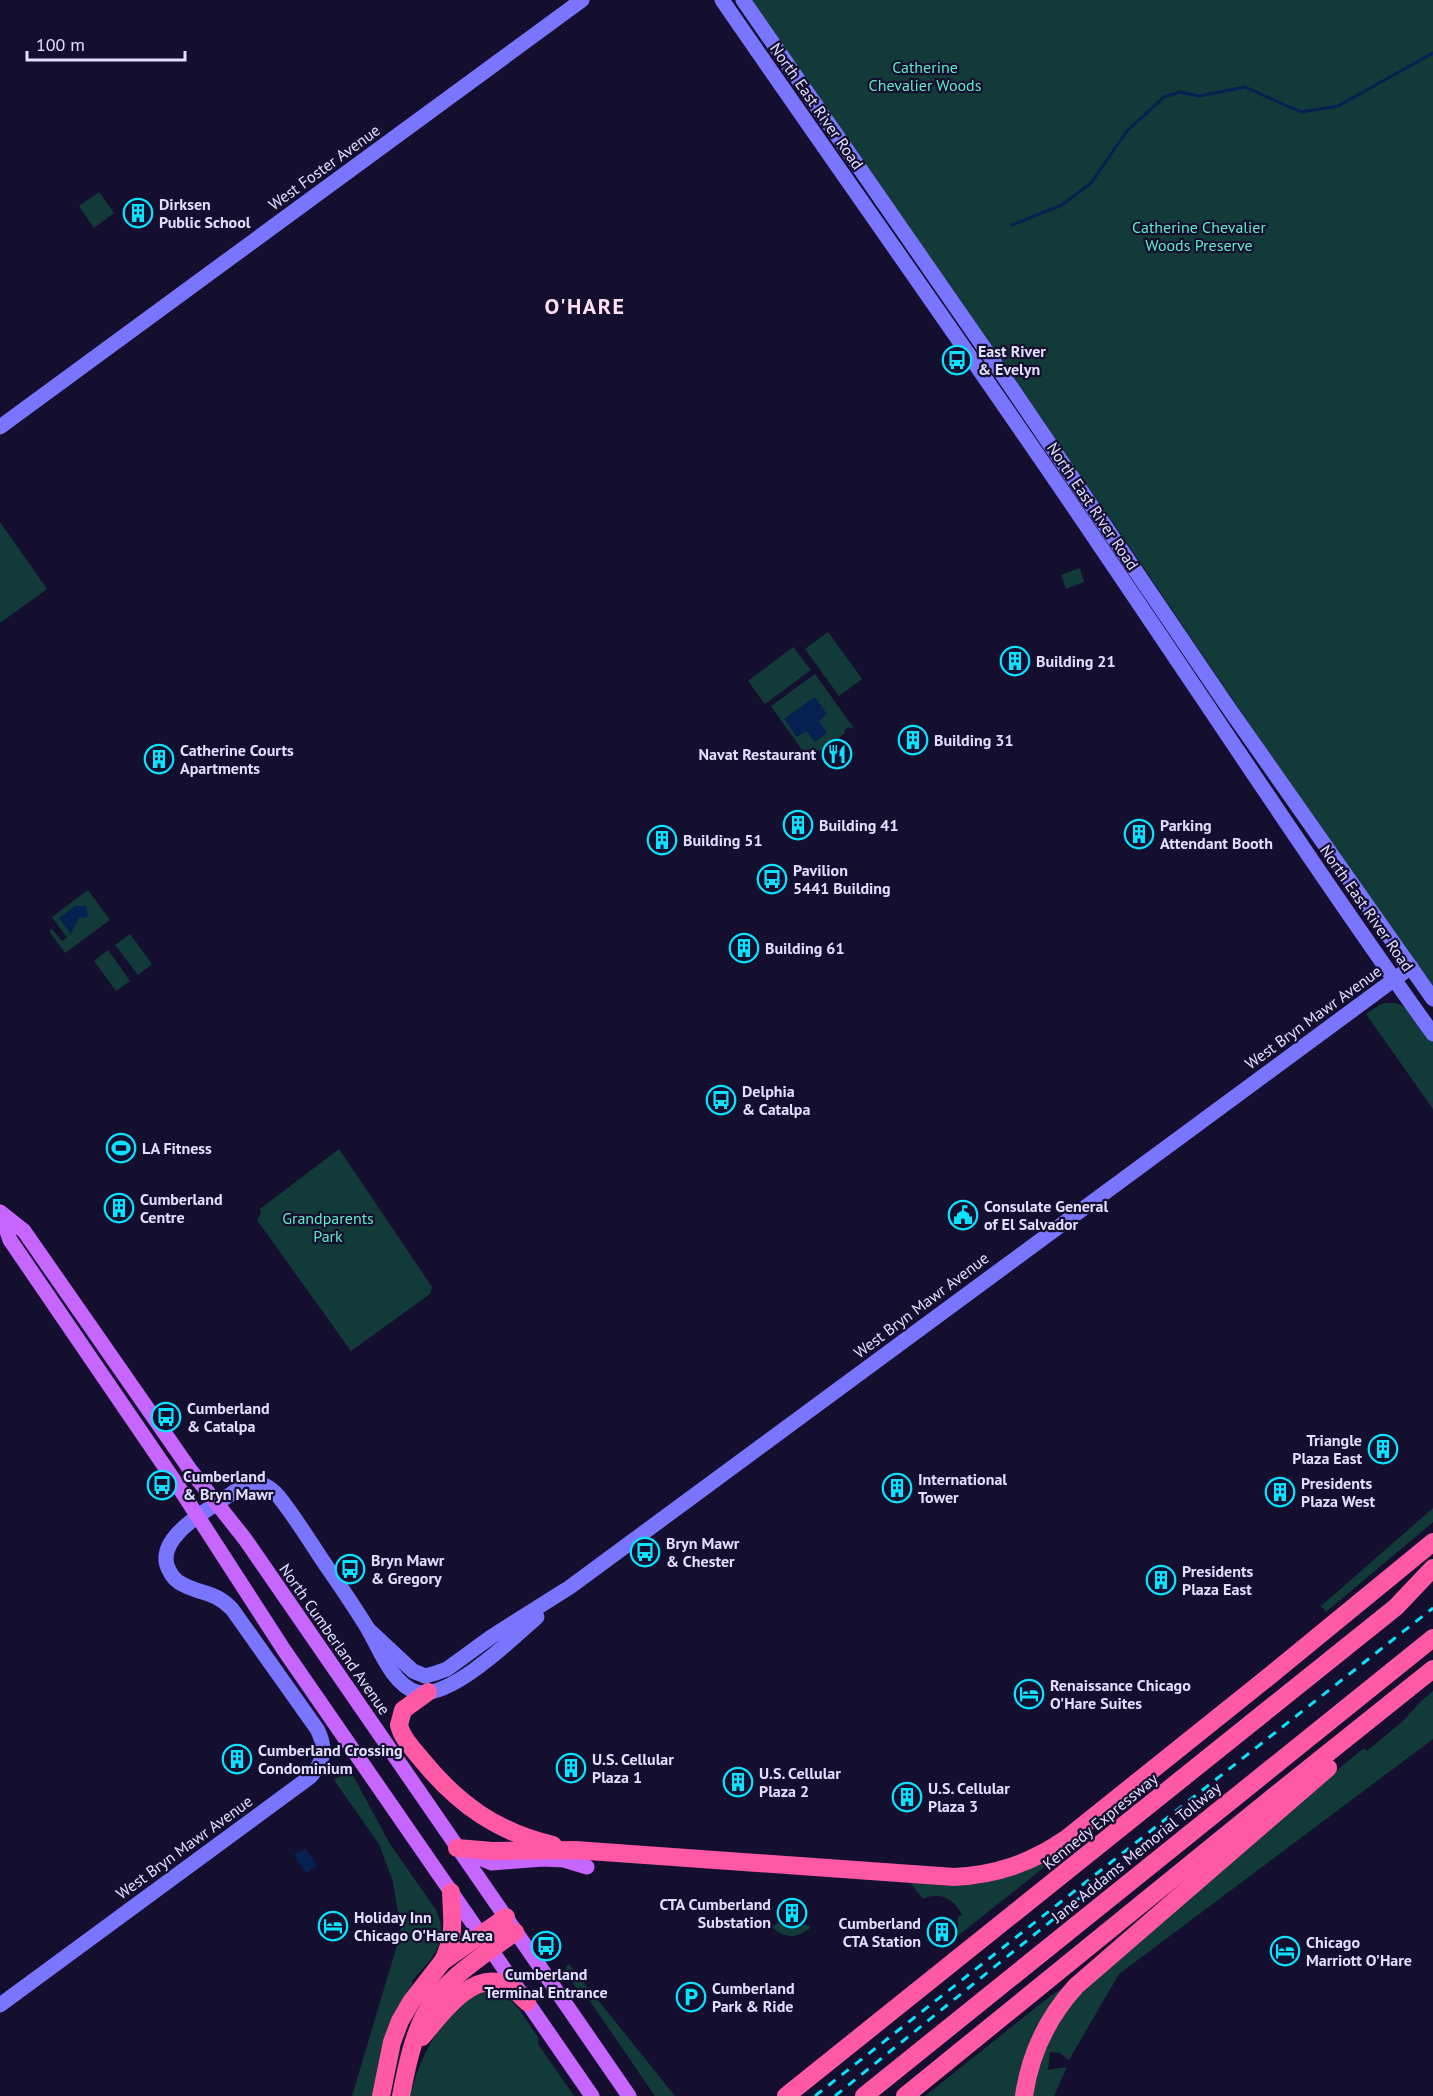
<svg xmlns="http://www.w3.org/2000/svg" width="1433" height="2096" viewBox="0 0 1433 2096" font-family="'PT Sans',sans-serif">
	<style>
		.green { fill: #123a39 }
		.water { fill: #062052 }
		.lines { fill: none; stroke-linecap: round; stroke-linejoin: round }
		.stream { stroke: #062052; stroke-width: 3 }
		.secondary { stroke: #7a75ff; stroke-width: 15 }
		.primary { stroke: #c765ff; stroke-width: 15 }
		.highway { stroke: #ff59a6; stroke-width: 18 }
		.rail { stroke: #0ae3ff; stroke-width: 3; stroke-dasharray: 9 8; stroke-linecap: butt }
		.labels { text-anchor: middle; stroke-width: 4.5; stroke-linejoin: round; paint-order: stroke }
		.park-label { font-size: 16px; fill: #5cecca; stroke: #150f2f }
		.street-label { font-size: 16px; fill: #e2deff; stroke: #150f2f }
		.poi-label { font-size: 16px; font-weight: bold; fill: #e2deff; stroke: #150f2f; text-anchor: start }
		.district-label { font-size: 22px; font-weight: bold; letter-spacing: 1.5px; fill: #ffe0f3; stroke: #150f2f }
	</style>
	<rect width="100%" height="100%" fill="#150f2f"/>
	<g class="green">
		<path d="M 751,0 L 1433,0 L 1433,986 L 1338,856 L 1129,546 Z"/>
		<path d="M 99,192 L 114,213 L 94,228 L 79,206 Z"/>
		<path d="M 0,522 L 47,589 L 0,623 Z"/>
		<path d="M 1080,568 L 1084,582 L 1066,589 L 1061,575 Z"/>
		<path d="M 828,632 L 862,679 L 839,696 L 805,649 Z"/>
		<path d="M 793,647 L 811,670 L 765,704 L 748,681 Z"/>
		<path d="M 815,674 L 853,727 L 851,729 L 849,727 L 844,730 L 845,733 L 815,754 L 813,753 L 807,757 L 771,706 Z"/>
		<path d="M 88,890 L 110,920 L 65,953 L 49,931 L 52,929 L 62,941 L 67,938 L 52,917 Z"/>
		<path d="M 130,934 L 152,964 L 138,975 L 115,945 Z"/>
		<path d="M 108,950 L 130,981 L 116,991 L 94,961 Z"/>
		<path d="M 1383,1003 L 1396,1003 L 1409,1009 L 1433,1043 L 1433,1109 L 1366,1014 Z"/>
		<path d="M 339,1149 L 432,1287 L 430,1294 L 351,1351 L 257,1220 L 261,1213 L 260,1209 Z"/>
		<path d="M 1433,1508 L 1433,1522 L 1326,1612 L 1321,1606 Z"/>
		<path d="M 1433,1691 L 1433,1739 L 1119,1974 L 1069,2060 L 1060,2053 L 1050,2052 L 1048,2070 L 1067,2067 L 1054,2096 L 1030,2096 L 1036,2070 L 1058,2021 L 1085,1986 L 1329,1777 L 1364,1748 L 1367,1751 L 1404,1720 L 1421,1701 Z"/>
		<path d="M 350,1770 L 390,1844 L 436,1910 C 451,1942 431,1959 412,1981 L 413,1983 L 407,1993 L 373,2096 L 352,2096 L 401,1932 L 393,1882 L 379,1844 L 334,1780 Z"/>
		<path d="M 1050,1860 L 1052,1861 L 954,1939 L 953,1937 L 958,1929 L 958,1917 L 962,1915 C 955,1899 939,1891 923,1899 L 909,1881 C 924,1883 940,1886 956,1886 C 989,1885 1020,1874 1050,1860 Z"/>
		<path d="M 777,1923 L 809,1925 L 810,1928 C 797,1939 784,1939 772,1927 Z"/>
		<path d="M 569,1964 L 675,2096 L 655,2096 L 583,1991 L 578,1990 L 566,1975 L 566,1967 Z"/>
		<path d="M 1065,1986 L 1017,2096 L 925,2096 L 1044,2001 Z"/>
		<path d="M 487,1990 C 513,1991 524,2018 538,2037 L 538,2044 L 574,2096 L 410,2096 C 421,2053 444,2008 487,1990 Z"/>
	</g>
	<g class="water">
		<path d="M 815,697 L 827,714 L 819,721 L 827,733 L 815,742 L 806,731 L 797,737 L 784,719 Z"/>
		<path d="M 75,906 L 86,906 L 88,917 L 79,918 L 71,934 L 59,918 Z"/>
		<path d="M 305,1848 L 317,1865 L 306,1873 L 294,1855 Z"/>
	</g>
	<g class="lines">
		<path class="stream" d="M 1012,225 L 1062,205 L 1091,183 L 1127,131 L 1164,97 L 1180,92 L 1199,96 L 1245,87 L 1301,112 L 1338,106 L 1433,53"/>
		<g class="secondary">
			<path d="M 722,0 C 848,183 978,365 1102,549 C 1212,711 1319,875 1433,1034"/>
			<path d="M 743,0 L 996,365 L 1228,707 L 1433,999"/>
			<path d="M 0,427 L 582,0"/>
			<path d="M 369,1630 L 413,1671 L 425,1676 L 436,1673 L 447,1669 L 491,1637 L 570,1587 L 1411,967"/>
			<path d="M 0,2005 L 310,1777 C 324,1762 327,1748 317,1729 L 232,1609 C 214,1591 204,1595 184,1585 C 177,1582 172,1577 169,1570 C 153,1540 204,1512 225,1498 C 235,1491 248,1481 261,1484 C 268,1486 275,1492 279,1497 C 295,1517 309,1540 323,1561 C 338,1583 354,1606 368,1629 C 379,1648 393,1686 417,1692 C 450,1700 513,1638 537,1617"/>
		</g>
		<g class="primary">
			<path d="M 0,1212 L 24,1231 L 191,1471 L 245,1539 L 629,2096"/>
			<path d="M 0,1212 L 10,1240 L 180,1489 L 284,1650 L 592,2096"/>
			<path d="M 463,1851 L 492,1863 L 543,1859 L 564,1860 L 587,1867"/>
		</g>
		<g class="highway">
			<path d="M 428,1692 L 403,1710 L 399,1725 C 402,1738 413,1749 422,1760 C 458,1804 497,1832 553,1845"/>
			<path d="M 457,1848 L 492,1851 L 575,1850 L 954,1877 C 996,1875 1031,1863 1066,1839 L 1272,1674 L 1433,1542"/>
			<path d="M 443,1961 C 456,1933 452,1921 451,1892"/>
			<path d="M 422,2037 C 441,2014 474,1967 509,1986 C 515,1989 521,1997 527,2002"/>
			<path d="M 381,2096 L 392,2042 L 400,2021 L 411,2002 L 442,1962 L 506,1917"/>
			<path d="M 401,2096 C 406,2070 412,2040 424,2016 C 443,1979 483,1956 515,1932"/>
			<path d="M 786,2096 L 1396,1607 L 1433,1568"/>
			<path d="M 864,2096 L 1433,1638"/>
			<path d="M 905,2096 L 1283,1789 L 1433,1669"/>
			<path d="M 1024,2096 C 1030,2054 1048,2017 1076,1986 L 1328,1768"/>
		</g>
		<g class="rail">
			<path d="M 815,2096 L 1433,1608"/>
			<path d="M 835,2096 L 1098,1883"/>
		</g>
	</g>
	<defs>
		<g id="building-ring" transform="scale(1.5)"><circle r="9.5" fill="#150f2f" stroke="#0ae3ff" stroke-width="1.5"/><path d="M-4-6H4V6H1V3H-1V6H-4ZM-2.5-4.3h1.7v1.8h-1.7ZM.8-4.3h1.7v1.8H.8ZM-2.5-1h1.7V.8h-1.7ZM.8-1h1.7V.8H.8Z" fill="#0ae3ff"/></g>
		<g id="bus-ring" transform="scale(1.5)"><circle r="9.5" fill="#150f2f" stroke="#0ae3ff" stroke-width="1.5"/><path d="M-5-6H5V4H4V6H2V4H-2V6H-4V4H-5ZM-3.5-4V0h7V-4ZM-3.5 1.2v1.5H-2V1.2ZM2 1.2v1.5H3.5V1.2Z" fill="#0ae3ff"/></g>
		<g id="restaurant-ring" transform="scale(1.5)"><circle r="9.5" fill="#150f2f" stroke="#0ae3ff" stroke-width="1.5"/><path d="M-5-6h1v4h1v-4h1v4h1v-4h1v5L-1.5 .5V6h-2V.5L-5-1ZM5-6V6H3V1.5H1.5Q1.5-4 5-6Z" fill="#0ae3ff"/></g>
		<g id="stadium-ring" transform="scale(1.5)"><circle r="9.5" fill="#150f2f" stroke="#0ae3ff" stroke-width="1.5"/><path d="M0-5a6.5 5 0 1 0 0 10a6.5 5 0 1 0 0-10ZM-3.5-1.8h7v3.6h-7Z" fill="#0ae3ff"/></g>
		<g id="civic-ring" transform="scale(1.5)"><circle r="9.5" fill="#150f2f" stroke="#0ae3ff" stroke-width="1.5"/><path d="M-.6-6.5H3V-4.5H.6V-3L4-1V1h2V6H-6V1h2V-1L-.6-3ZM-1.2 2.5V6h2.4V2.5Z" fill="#0ae3ff"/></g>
		<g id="hotel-ring" transform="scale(1.5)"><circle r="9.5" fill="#150f2f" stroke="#0ae3ff" stroke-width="1.5"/><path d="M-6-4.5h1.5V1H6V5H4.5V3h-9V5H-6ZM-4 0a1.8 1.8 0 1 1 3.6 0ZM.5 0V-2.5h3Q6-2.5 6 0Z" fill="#0ae3ff"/></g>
		<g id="parking-ring" transform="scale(1.5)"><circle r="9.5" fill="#150f2f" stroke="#0ae3ff" stroke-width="1.5"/><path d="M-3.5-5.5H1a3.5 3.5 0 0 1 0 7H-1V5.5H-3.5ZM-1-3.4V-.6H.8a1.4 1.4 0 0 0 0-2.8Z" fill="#0ae3ff"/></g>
	</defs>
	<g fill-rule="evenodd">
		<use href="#building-ring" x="138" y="213"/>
		<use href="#bus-ring" x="957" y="360"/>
		<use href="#building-ring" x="1015" y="661"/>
		<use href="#building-ring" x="913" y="740"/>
		<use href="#restaurant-ring" x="837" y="754"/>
		<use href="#building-ring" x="159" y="759"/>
		<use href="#building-ring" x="798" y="825"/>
		<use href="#building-ring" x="1139" y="834"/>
		<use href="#building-ring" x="662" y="840"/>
		<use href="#bus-ring" x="772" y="879"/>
		<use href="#building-ring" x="744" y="948"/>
		<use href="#bus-ring" x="721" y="1100"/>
		<use href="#stadium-ring" x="121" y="1148"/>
		<use href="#building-ring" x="119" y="1208"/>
		<use href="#civic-ring" x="963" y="1215"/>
		<use href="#bus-ring" x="166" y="1417"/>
		<use href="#building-ring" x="1383" y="1449"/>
		<use href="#bus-ring" x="162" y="1485"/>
		<use href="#building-ring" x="897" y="1488"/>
		<use href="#building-ring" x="1280" y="1492"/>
		<use href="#bus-ring" x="645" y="1552"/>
		<use href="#bus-ring" x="350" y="1569"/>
		<use href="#building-ring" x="1161" y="1580"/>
		<use href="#hotel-ring" x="1029" y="1694"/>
		<use href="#building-ring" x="237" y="1759"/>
		<use href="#building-ring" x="571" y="1768"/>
		<use href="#building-ring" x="738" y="1782"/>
		<use href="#building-ring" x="907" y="1797"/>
		<use href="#building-ring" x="792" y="1913"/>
		<use href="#hotel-ring" x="333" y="1926"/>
		<use href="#building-ring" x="942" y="1932"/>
		<use href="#bus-ring" x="546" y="1946"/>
		<use href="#hotel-ring" x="1285" y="1951"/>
		<use href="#parking-ring" x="691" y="1997"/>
	</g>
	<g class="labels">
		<g class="park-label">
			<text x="925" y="73">Catherine<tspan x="925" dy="18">Chevalier Woods</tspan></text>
			<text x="1199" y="233">Catherine Chevalier<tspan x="1199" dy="18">Woods Preserve</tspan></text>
			<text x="328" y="1224">Grandparents<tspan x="328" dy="18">Park</tspan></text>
		</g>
		<g class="street-label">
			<text transform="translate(817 106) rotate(55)" y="6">North East River Road</text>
			<text transform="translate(324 167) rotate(-36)" y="6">West Foster Avenue</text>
			<text transform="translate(1093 506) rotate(56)" y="6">North East River Road</text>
			<text transform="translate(1367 908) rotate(55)" y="6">North East River Road</text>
			<text transform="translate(1313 1017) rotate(-36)" y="6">West Bryn Mawr Avenue</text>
			<text transform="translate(921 1305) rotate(-37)" y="6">West Bryn Mawr Avenue</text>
			<text transform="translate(335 1639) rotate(55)" y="6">North Cumberland Avenue</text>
			<text transform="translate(1100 1821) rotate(-39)" y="6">Kennedy Expressway</text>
			<text transform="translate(184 1847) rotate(-36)" y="6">West Bryn Mawr Avenue</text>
			<text transform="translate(1136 1852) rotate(-39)" y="6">Jane Addams Memorial Tollway</text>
		</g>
		<g class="poi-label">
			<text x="159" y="210">Dirksen<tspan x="159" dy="18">Public School</tspan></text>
			<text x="978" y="357">East River<tspan x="978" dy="18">&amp; Evelyn</tspan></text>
			<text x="1036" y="667">Building 21</text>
			<text x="934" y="746">Building 31</text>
			<text x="180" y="756">Catherine Courts<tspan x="180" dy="18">Apartments</tspan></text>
			<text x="816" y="760" text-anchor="end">Navat Restaurant</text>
			<text x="819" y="831">Building 41</text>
			<text x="1160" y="831">Parking<tspan x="1160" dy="18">Attendant Booth</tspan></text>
			<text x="683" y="846">Building 51</text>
			<text x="793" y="876">Pavilion<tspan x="793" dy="18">5441 Building</tspan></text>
			<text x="765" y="954">Building 61</text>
			<text x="742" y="1097">Delphia<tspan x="742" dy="18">&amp; Catalpa</tspan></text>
			<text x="142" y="1154">LA Fitness</text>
			<text x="140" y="1205">Cumberland<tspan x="140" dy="18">Centre</tspan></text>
			<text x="984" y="1212">Consulate General<tspan x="984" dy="18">of El Salvador</tspan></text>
			<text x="187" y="1414">Cumberland<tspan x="187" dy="18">&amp; Catalpa</tspan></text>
			<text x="1362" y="1446" text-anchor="end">Triangle<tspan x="1362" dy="18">Plaza East</tspan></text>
			<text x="183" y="1482">Cumberland<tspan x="183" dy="18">&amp; Bryn Mawr</tspan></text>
			<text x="918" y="1485">International<tspan x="918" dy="18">Tower</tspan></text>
			<text x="1301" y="1489">Presidents<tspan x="1301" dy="18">Plaza West</tspan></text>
			<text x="666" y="1549">Bryn Mawr<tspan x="666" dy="18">&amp; Chester</tspan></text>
			<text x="371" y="1566">Bryn Mawr<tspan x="371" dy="18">&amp; Gregory</tspan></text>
			<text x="1182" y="1577">Presidents<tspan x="1182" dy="18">Plaza East</tspan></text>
			<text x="1050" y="1691">Renaissance Chicago<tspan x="1050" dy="18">O'Hare Suites</tspan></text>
			<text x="258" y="1756">Cumberland Crossing<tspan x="258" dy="18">Condominium</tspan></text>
			<text x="592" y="1765">U.S. Cellular<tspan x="592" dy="18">Plaza 1</tspan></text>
			<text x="759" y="1779">U.S. Cellular<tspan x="759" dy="18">Plaza 2</tspan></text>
			<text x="928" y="1794">U.S. Cellular<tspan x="928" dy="18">Plaza 3</tspan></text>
			<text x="771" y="1910" text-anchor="end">CTA Cumberland<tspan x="771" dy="18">Substation</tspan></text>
			<text x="354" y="1923">Holiday Inn<tspan x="354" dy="18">Chicago O'Hare Area</tspan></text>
			<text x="921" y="1929" text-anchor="end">Cumberland<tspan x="921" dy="18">CTA Station</tspan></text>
			<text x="1306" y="1948">Chicago<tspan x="1306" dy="18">Marriott O'Hare</tspan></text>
			<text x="546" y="1980" text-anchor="middle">Cumberland<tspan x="546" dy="18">Terminal Entrance</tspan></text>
			<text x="712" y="1994">Cumberland<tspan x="712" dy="18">Park &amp; Ride</tspan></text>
		</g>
		<g class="district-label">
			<text x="585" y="314">O'HARE</text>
		</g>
	</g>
	<path d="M27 51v9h158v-9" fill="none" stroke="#e2deff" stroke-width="3"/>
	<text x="36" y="51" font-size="18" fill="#e2deff" stroke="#150f2f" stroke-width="4.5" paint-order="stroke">100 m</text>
</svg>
